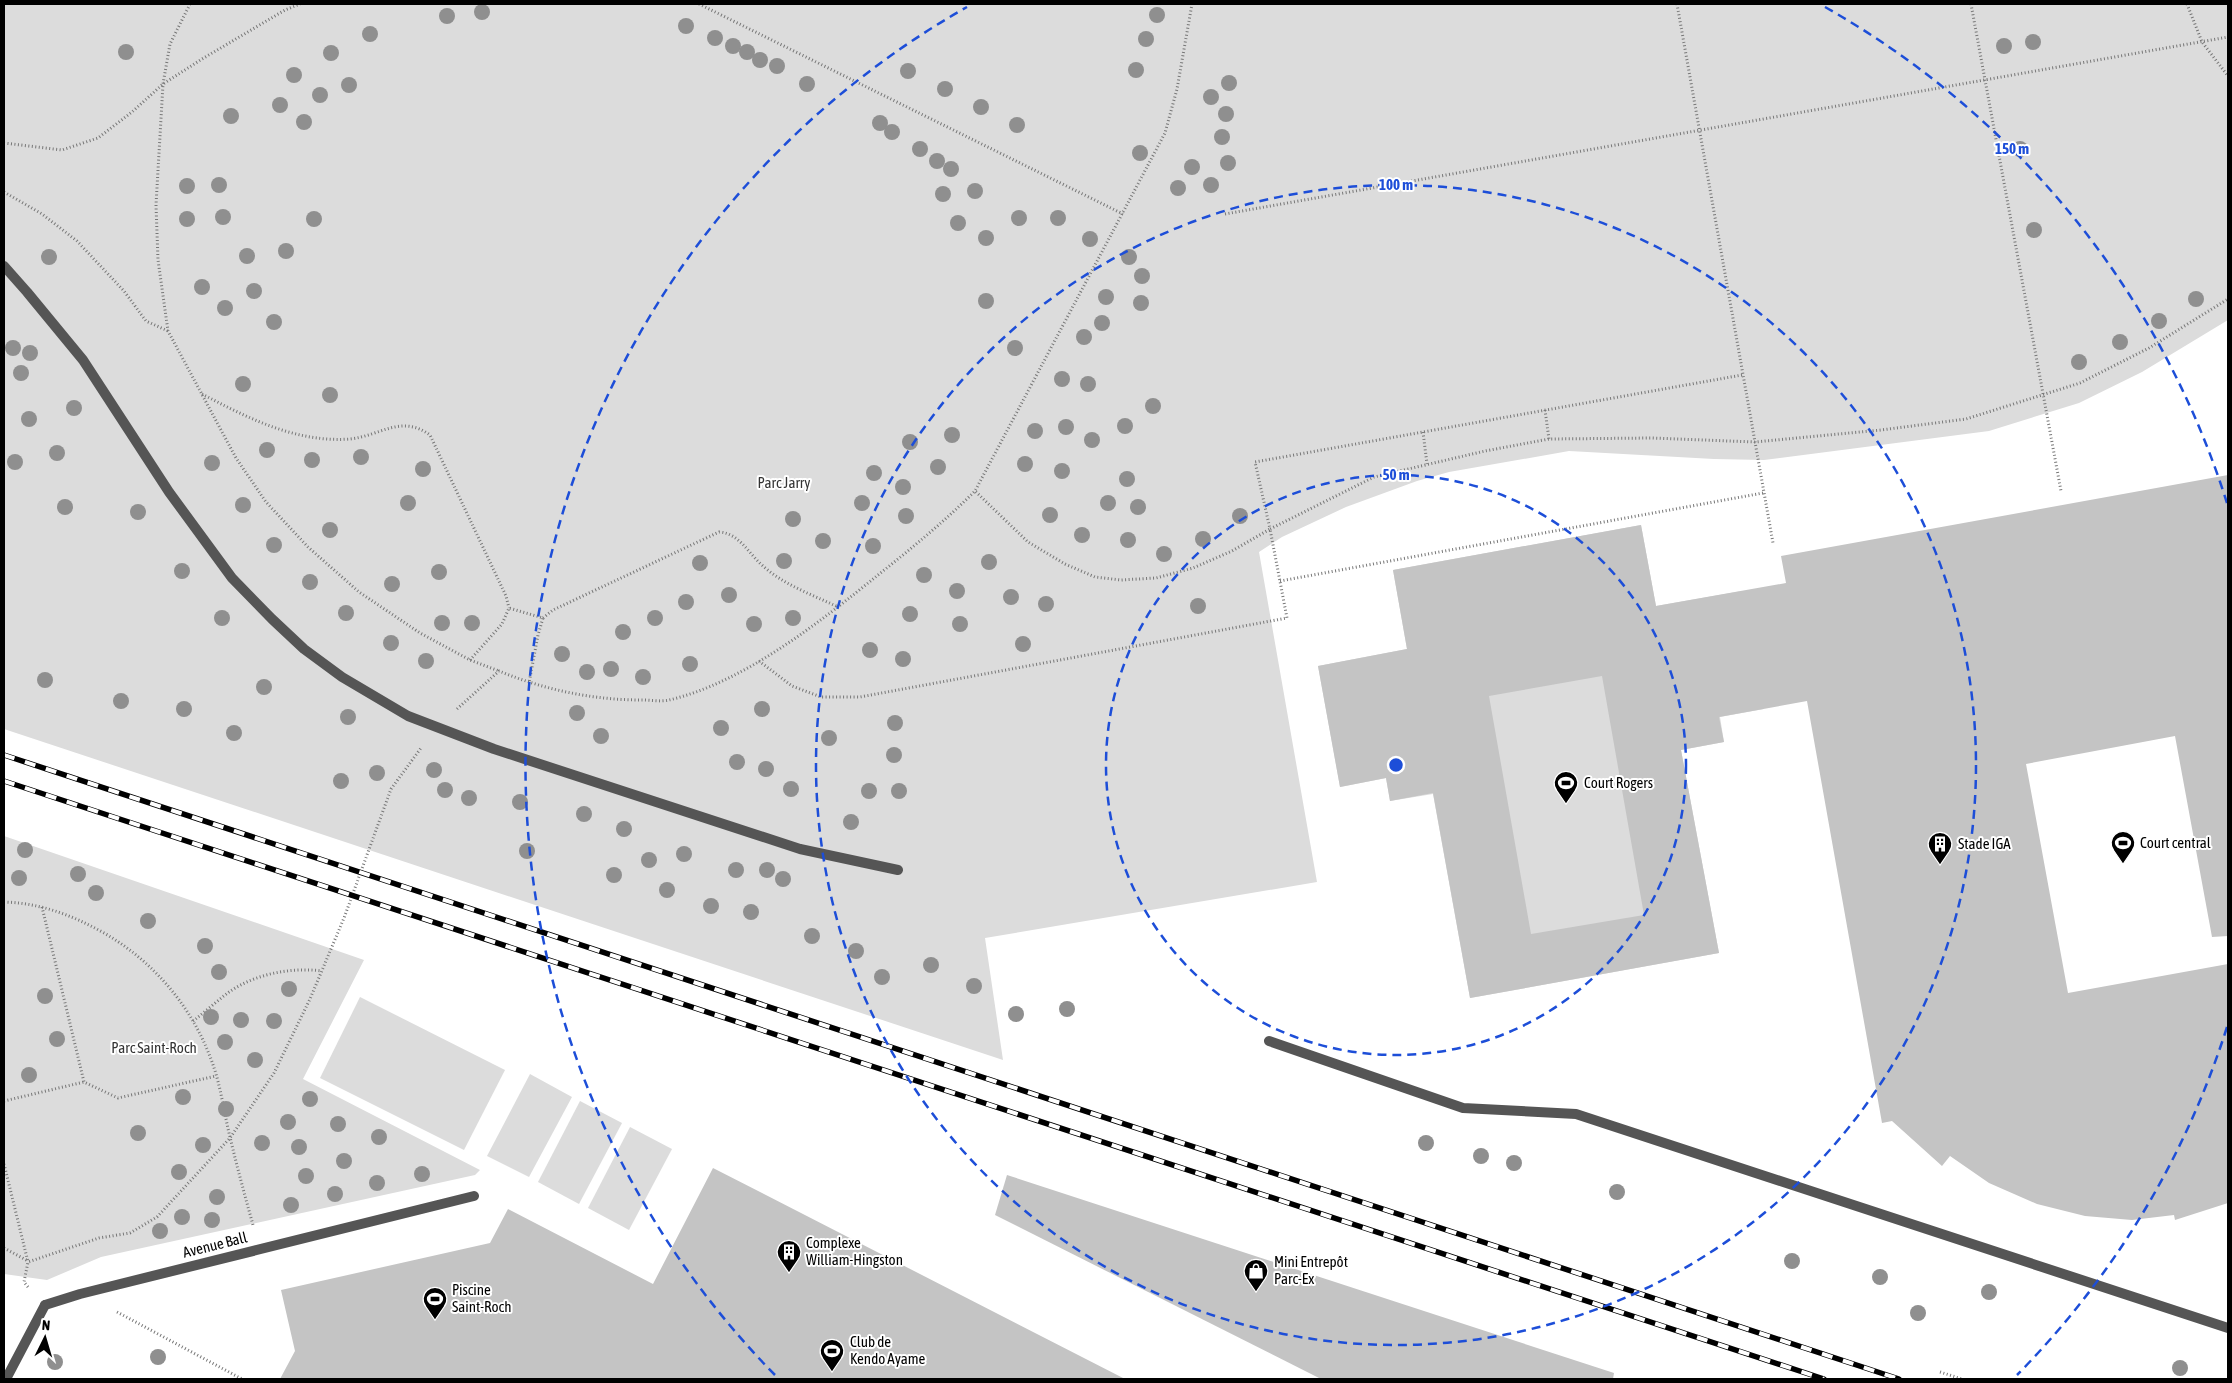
<svg xmlns="http://www.w3.org/2000/svg" width="2232" height="1383" viewBox="0 0 2232 1383" font-family="'Asap Condensed',sans-serif">
	<style>
		.green { fill: #dcdcdc }
		.building { fill: #c4c4c4; fill-rule: evenodd }
		.lines { fill: none; stroke-linecap: round; stroke-linejoin: round }
		.path { stroke: #777; stroke-width: 3; stroke-dasharray: 1 2.5; stroke-linecap: butt }
		.service { stroke: #555; stroke-width: 10 }
		.minor { stroke: #555; stroke-width: 10 }
		.rail-casing { stroke: #000; stroke-width: 5.5 }
		.rail { stroke: #fff; stroke-width: 4; stroke-dasharray: 11; stroke-linecap: butt }
		.tree { fill: #8f8f8f }
		.ring { fill: none; stroke: #1d4ed8; stroke-width: 2.5; stroke-dasharray: 9 6 }
		.labels { text-anchor: middle; stroke-width: 4; stroke-linejoin: round; paint-order: stroke }
		.park-label { font-size: 15px; fill: #333; stroke: #fff }
		.poi-label { font-size: 15px; fill: #000; stroke: #fff; text-anchor: start }
		.street-label { font-size: 15px; fill: #000; stroke: #fff }
		.centre { fill: #1d4ed8; stroke: #fff; stroke-width: 2.5 }
		.ring-label { font-size: 15px; text-anchor: middle; font-weight: bold; fill: #1d4ed8; stroke: #fff; stroke-width: 4; stroke-linejoin: round; paint-order: stroke }
	</style>
	<rect width="100%" height="100%" fill="#fff"/>
	<g class="green">
		<path d="M 4,4 L 2228,4 L 2228,320 L 2142,372 L 2079,403 L 1989,431 L 1764,460 L 1714,459 L 1569,451 L 1449,472 L 1417,481 L 1346,507 L 1282,537 L 1259,552 L 1317,882 L 985,938 L 1003,1060 L 4,729 Z"/>
		<path d="M 1641,525 L 1656,606 L 1742,591 L 1764,709 L 1720,717 L 1724,742 L 1681,750 L 1719,953 L 1470,998 L 1433,794 L 1390,801 L 1386,778 L 1340,787 L 1318,666 L 1407,649 L 1393,570 Z"/>
		<path d="M 4,836 L 364,960 L 303,1079 L 480,1170 L 475,1175 L 101,1257 L 47,1280 L 4,1274 Z"/>
		<path d="M 360,997 L 505,1070 L 464,1150 L 320,1078 Z"/>
		<path d="M 530,1074 L 572,1097 L 529,1177 L 487,1156 Z"/>
		<path d="M 580,1101 L 622,1123 L 579,1204 L 538,1182 Z"/>
		<path d="M 630,1127 L 672,1149 L 629,1230 L 588,1208 Z"/>
	</g>
	<g class="building">
		<path d="M 2228,475 L 2228,936 L 2212,937 L 2175,736 L 2026,764 L 2068,993 L 2228,964 L 2228,1203 L 2175,1220 L 2174,1215 L 2132,1220 L 2085,1216 L 2037,1204 L 1989,1183 L 1950,1156 L 1942,1166 L 1892,1121 L 1882,1123 L 1807,701 L 1719,717 L 1724,742 L 1681,750 L 1719,953 L 1470,998 L 1433,793 L 1390,801 L 1386,778 L 1340,787 L 1318,666 L 1407,649 L 1393,570 L 1641,525 L 1656,606 L 1786,583 L 1781,556 ZM 1602,676 L 1644,915 L 1531,934 L 1489,696 Z"/>
		<path d="M 713,1168 L 1125,1379 L 280,1379 L 295,1351 L 281,1290 L 490,1243 L 508,1209 L 653,1284 Z"/>
		<path d="M 1007,1175 L 1614,1373 L 1613,1379 L 1321,1379 L 995,1215 Z"/>
	</g>
	<g class="lines">
		<g class="path">
			<path d="M 190,4 L 170,44 L 163,84 L 156,205 L 158,260 L 168,331 L 236,458 L 266,502 L 308,547 L 359,592 L 420,633 L 470,660 L 499,671"/>
			<path d="M 699,4 L 1123,214"/>
			<path d="M 1677,4 L 1773,543"/>
			<path d="M 1971,4 L 2061,491"/>
			<path d="M 2187,4 L 2202,42 L 2228,76"/>
			<path d="M 4,143 L 62,150 L 98,138 L 132,112 L 163,84 L 202,59 L 285,10 L 300,4"/>
			<path d="M 4,192 L 42,214 L 77,241 L 124,291 L 146,321 L 168,331"/>
			<path d="M 1225,214 L 2228,37"/>
			<path d="M 1742,375 L 1255,462 L 1270,529 L 1374,477 L 1485,451 L 1549,439 L 1652,438 L 1755,442 L 1881,430 L 1966,419 L 2080,383 L 2149,348 L 2228,299"/>
			<path d="M 202,394 C 248,418 296,443 350,439 C 380,436 401,414 430,435 L 506,596 L 509,608"/>
			<path d="M 1545,410 L 1549,439"/>
			<path d="M 1423,432 L 1427,464"/>
			<path d="M 1280,581 L 1763,493"/>
			<path d="M 543,618 L 553,610 L 719,532 C 739,533 748,553 763,566 C 784,585 813,595 838,607"/>
			<path d="M 470,660 L 502,624 L 509,608 L 543,618 L 538,635 L 529,683"/>
			<path d="M 759,661 L 792,686 L 821,697 L 860,697 L 1287,618 L 1270,529 L 1232,551 L 1193,568 L 1156,578 L 1121,580 L 1095,577 L 1065,564 L 1028,542 L 975,491"/>
			<path d="M 457,709 L 499,671 C 545,690 593,700 642,700 C 651,700 661,702 669,700 C 743,683 820,622 878,575 C 912,548 945,521 975,491 L 1165,133 L 1177,89 L 1192,4"/>
			<path d="M 4,902 C 40,903 72,915 104,933 C 158,964 198,1014 216,1074 C 222,1095 225,1117 230,1137 C 237,1167 245,1196 253,1225"/>
			<path d="M 42,907 L 84,1082 L 118,1098 L 216,1076"/>
			<path d="M 193,1021 C 205,1012 217,1001 229,992 C 255,974 291,967 322,971"/>
			<path d="M 4,1101 L 84,1082"/>
			<path d="M 4,1164 L 28,1262"/>
			<path d="M 4,1248 L 28,1261"/>
			<path d="M 28,1287 L 24,1282 L 28,1262 L 99,1238 L 130,1233 L 157,1217 L 230,1138 L 274,1073 L 310,999 L 344,918 L 391,789 L 421,748"/>
			<path d="M 117,1312 L 242,1379"/>
			<path d="M 1940,1372 L 1962,1379"/>
		</g>
		<g class="service">
			<path d="M 4,266 L 27,292 L 83,360 L 169,492 L 232,578 L 272,619 L 304,649 L 342,677 L 408,716 L 494,749 L 800,849 L 898,870"/>
			<path d="M 1269,1041 L 1463,1108 L 1576,1114 L 2228,1328"/>
			<path d="M 45,1305 L 80,1294 L 474,1196"/>
		</g>
		<path class="minor" d="M 6,1379 L 45,1305"/>
		<g class="rail-casing">
			<g id="rail">
				<path d="M 4,755 L 1899,1379"/>
				<path d="M 4,781 L 1824,1379"/>
			</g>
		</g>
		<use href="#rail" class="rail"/>
	</g>
	<g class="tree">
		<circle cx="482" cy="12" r="8"/>
		<circle cx="1157" cy="15" r="8"/>
		<circle cx="447" cy="16" r="8"/>
		<circle cx="686" cy="26" r="8"/>
		<circle cx="370" cy="34" r="8"/>
		<circle cx="715" cy="38" r="8"/>
		<circle cx="1146" cy="39" r="8"/>
		<circle cx="2033" cy="42" r="8"/>
		<circle cx="733" cy="46" r="8"/>
		<circle cx="2004" cy="46" r="8"/>
		<circle cx="126" cy="52" r="8"/>
		<circle cx="747" cy="52" r="8"/>
		<circle cx="331" cy="53" r="8"/>
		<circle cx="760" cy="60" r="8"/>
		<circle cx="777" cy="66" r="8"/>
		<circle cx="1136" cy="70" r="8"/>
		<circle cx="908" cy="71" r="8"/>
		<circle cx="294" cy="75" r="8"/>
		<circle cx="1229" cy="83" r="8"/>
		<circle cx="807" cy="84" r="8"/>
		<circle cx="349" cy="85" r="8"/>
		<circle cx="945" cy="89" r="8"/>
		<circle cx="320" cy="95" r="8"/>
		<circle cx="1211" cy="97" r="8"/>
		<circle cx="280" cy="105" r="8"/>
		<circle cx="981" cy="107" r="8"/>
		<circle cx="1226" cy="114" r="8"/>
		<circle cx="231" cy="116" r="8"/>
		<circle cx="304" cy="122" r="8"/>
		<circle cx="880" cy="123" r="8"/>
		<circle cx="1017" cy="125" r="8"/>
		<circle cx="892" cy="132" r="8"/>
		<circle cx="1222" cy="137" r="8"/>
		<circle cx="920" cy="149" r="8"/>
		<circle cx="2020" cy="149" r="8"/>
		<circle cx="1140" cy="153" r="8"/>
		<circle cx="937" cy="161" r="8"/>
		<circle cx="1228" cy="163" r="8"/>
		<circle cx="1192" cy="167" r="8"/>
		<circle cx="951" cy="169" r="8"/>
		<circle cx="219" cy="185" r="8"/>
		<circle cx="1211" cy="185" r="8"/>
		<circle cx="187" cy="186" r="8"/>
		<circle cx="1178" cy="188" r="8"/>
		<circle cx="975" cy="191" r="8"/>
		<circle cx="943" cy="194" r="8"/>
		<circle cx="223" cy="217" r="8"/>
		<circle cx="1019" cy="218" r="8"/>
		<circle cx="1058" cy="218" r="8"/>
		<circle cx="187" cy="219" r="8"/>
		<circle cx="314" cy="219" r="8"/>
		<circle cx="958" cy="223" r="8"/>
		<circle cx="2034" cy="230" r="8"/>
		<circle cx="986" cy="238" r="8"/>
		<circle cx="1090" cy="239" r="8"/>
		<circle cx="286" cy="251" r="8"/>
		<circle cx="247" cy="256" r="8"/>
		<circle cx="49" cy="257" r="8"/>
		<circle cx="1129" cy="257" r="8"/>
		<circle cx="1142" cy="276" r="8"/>
		<circle cx="202" cy="287" r="8"/>
		<circle cx="254" cy="291" r="8"/>
		<circle cx="1106" cy="297" r="8"/>
		<circle cx="2196" cy="299" r="8"/>
		<circle cx="986" cy="301" r="8"/>
		<circle cx="1141" cy="303" r="8"/>
		<circle cx="225" cy="308" r="8"/>
		<circle cx="2159" cy="321" r="8"/>
		<circle cx="274" cy="322" r="8"/>
		<circle cx="1102" cy="323" r="8"/>
		<circle cx="1084" cy="337" r="8"/>
		<circle cx="2120" cy="342" r="8"/>
		<circle cx="13" cy="348" r="8"/>
		<circle cx="1015" cy="348" r="8"/>
		<circle cx="30" cy="353" r="8"/>
		<circle cx="2079" cy="362" r="8"/>
		<circle cx="21" cy="373" r="8"/>
		<circle cx="1062" cy="379" r="8"/>
		<circle cx="243" cy="384" r="8"/>
		<circle cx="1088" cy="384" r="8"/>
		<circle cx="330" cy="395" r="8"/>
		<circle cx="1153" cy="406" r="8"/>
		<circle cx="74" cy="408" r="8"/>
		<circle cx="29" cy="419" r="8"/>
		<circle cx="1125" cy="426" r="8"/>
		<circle cx="1066" cy="427" r="8"/>
		<circle cx="1035" cy="431" r="8"/>
		<circle cx="952" cy="435" r="8"/>
		<circle cx="1092" cy="440" r="8"/>
		<circle cx="910" cy="442" r="8"/>
		<circle cx="267" cy="450" r="8"/>
		<circle cx="57" cy="453" r="8"/>
		<circle cx="361" cy="457" r="8"/>
		<circle cx="312" cy="460" r="8"/>
		<circle cx="15" cy="462" r="8"/>
		<circle cx="212" cy="463" r="8"/>
		<circle cx="1025" cy="464" r="8"/>
		<circle cx="938" cy="467" r="8"/>
		<circle cx="423" cy="469" r="8"/>
		<circle cx="1062" cy="471" r="8"/>
		<circle cx="874" cy="473" r="8"/>
		<circle cx="1127" cy="479" r="8"/>
		<circle cx="903" cy="487" r="8"/>
		<circle cx="408" cy="503" r="8"/>
		<circle cx="862" cy="503" r="8"/>
		<circle cx="1108" cy="503" r="8"/>
		<circle cx="243" cy="505" r="8"/>
		<circle cx="65" cy="507" r="8"/>
		<circle cx="1138" cy="507" r="8"/>
		<circle cx="138" cy="512" r="8"/>
		<circle cx="1050" cy="515" r="8"/>
		<circle cx="906" cy="516" r="8"/>
		<circle cx="1240" cy="516" r="8"/>
		<circle cx="793" cy="519" r="8"/>
		<circle cx="330" cy="530" r="8"/>
		<circle cx="1082" cy="535" r="8"/>
		<circle cx="1203" cy="539" r="8"/>
		<circle cx="1128" cy="540" r="8"/>
		<circle cx="823" cy="541" r="8"/>
		<circle cx="274" cy="545" r="8"/>
		<circle cx="873" cy="546" r="8"/>
		<circle cx="1164" cy="554" r="8"/>
		<circle cx="784" cy="561" r="8"/>
		<circle cx="989" cy="562" r="8"/>
		<circle cx="700" cy="563" r="8"/>
		<circle cx="182" cy="571" r="8"/>
		<circle cx="439" cy="572" r="8"/>
		<circle cx="924" cy="575" r="8"/>
		<circle cx="310" cy="582" r="8"/>
		<circle cx="392" cy="584" r="8"/>
		<circle cx="957" cy="591" r="8"/>
		<circle cx="729" cy="595" r="8"/>
		<circle cx="1011" cy="597" r="8"/>
		<circle cx="686" cy="602" r="8"/>
		<circle cx="1046" cy="604" r="8"/>
		<circle cx="1198" cy="606" r="8"/>
		<circle cx="346" cy="613" r="8"/>
		<circle cx="910" cy="614" r="8"/>
		<circle cx="222" cy="618" r="8"/>
		<circle cx="655" cy="618" r="8"/>
		<circle cx="793" cy="618" r="8"/>
		<circle cx="442" cy="623" r="8"/>
		<circle cx="472" cy="623" r="8"/>
		<circle cx="754" cy="624" r="8"/>
		<circle cx="960" cy="624" r="8"/>
		<circle cx="623" cy="632" r="8"/>
		<circle cx="391" cy="643" r="8"/>
		<circle cx="1023" cy="644" r="8"/>
		<circle cx="870" cy="650" r="8"/>
		<circle cx="562" cy="654" r="8"/>
		<circle cx="903" cy="659" r="8"/>
		<circle cx="426" cy="661" r="8"/>
		<circle cx="690" cy="664" r="8"/>
		<circle cx="611" cy="669" r="8"/>
		<circle cx="587" cy="672" r="8"/>
		<circle cx="643" cy="677" r="8"/>
		<circle cx="45" cy="680" r="8"/>
		<circle cx="264" cy="687" r="8"/>
		<circle cx="121" cy="701" r="8"/>
		<circle cx="184" cy="709" r="8"/>
		<circle cx="762" cy="709" r="8"/>
		<circle cx="577" cy="713" r="8"/>
		<circle cx="348" cy="717" r="8"/>
		<circle cx="895" cy="723" r="8"/>
		<circle cx="721" cy="728" r="8"/>
		<circle cx="234" cy="733" r="8"/>
		<circle cx="601" cy="736" r="8"/>
		<circle cx="829" cy="738" r="8"/>
		<circle cx="894" cy="755" r="8"/>
		<circle cx="737" cy="762" r="8"/>
		<circle cx="766" cy="769" r="8"/>
		<circle cx="434" cy="770" r="8"/>
		<circle cx="377" cy="773" r="8"/>
		<circle cx="341" cy="781" r="8"/>
		<circle cx="791" cy="789" r="8"/>
		<circle cx="445" cy="790" r="8"/>
		<circle cx="869" cy="791" r="8"/>
		<circle cx="899" cy="791" r="8"/>
		<circle cx="469" cy="798" r="8"/>
		<circle cx="520" cy="802" r="8"/>
		<circle cx="584" cy="814" r="8"/>
		<circle cx="851" cy="822" r="8"/>
		<circle cx="624" cy="829" r="8"/>
		<circle cx="25" cy="850" r="8"/>
		<circle cx="527" cy="851" r="8"/>
		<circle cx="684" cy="854" r="8"/>
		<circle cx="649" cy="860" r="8"/>
		<circle cx="736" cy="870" r="8"/>
		<circle cx="767" cy="870" r="8"/>
		<circle cx="78" cy="874" r="8"/>
		<circle cx="614" cy="875" r="8"/>
		<circle cx="19" cy="878" r="8"/>
		<circle cx="783" cy="879" r="8"/>
		<circle cx="667" cy="890" r="8"/>
		<circle cx="96" cy="893" r="8"/>
		<circle cx="711" cy="906" r="8"/>
		<circle cx="751" cy="912" r="8"/>
		<circle cx="148" cy="921" r="8"/>
		<circle cx="812" cy="936" r="8"/>
		<circle cx="205" cy="946" r="8"/>
		<circle cx="856" cy="951" r="8"/>
		<circle cx="931" cy="965" r="8"/>
		<circle cx="219" cy="972" r="8"/>
		<circle cx="882" cy="977" r="8"/>
		<circle cx="974" cy="986" r="8"/>
		<circle cx="289" cy="989" r="8"/>
		<circle cx="45" cy="996" r="8"/>
		<circle cx="1067" cy="1009" r="8"/>
		<circle cx="1016" cy="1014" r="8"/>
		<circle cx="211" cy="1017" r="8"/>
		<circle cx="241" cy="1020" r="8"/>
		<circle cx="274" cy="1021" r="8"/>
		<circle cx="57" cy="1039" r="8"/>
		<circle cx="225" cy="1042" r="8"/>
		<circle cx="255" cy="1060" r="8"/>
		<circle cx="29" cy="1075" r="8"/>
		<circle cx="183" cy="1097" r="8"/>
		<circle cx="310" cy="1099" r="8"/>
		<circle cx="226" cy="1109" r="8"/>
		<circle cx="288" cy="1122" r="8"/>
		<circle cx="338" cy="1124" r="8"/>
		<circle cx="138" cy="1133" r="8"/>
		<circle cx="379" cy="1137" r="8"/>
		<circle cx="262" cy="1143" r="8"/>
		<circle cx="1426" cy="1143" r="8"/>
		<circle cx="203" cy="1145" r="8"/>
		<circle cx="299" cy="1147" r="8"/>
		<circle cx="1481" cy="1156" r="8"/>
		<circle cx="344" cy="1161" r="8"/>
		<circle cx="1514" cy="1163" r="8"/>
		<circle cx="179" cy="1172" r="8"/>
		<circle cx="422" cy="1174" r="8"/>
		<circle cx="306" cy="1176" r="8"/>
		<circle cx="377" cy="1183" r="8"/>
		<circle cx="1617" cy="1192" r="8"/>
		<circle cx="335" cy="1194" r="8"/>
		<circle cx="217" cy="1197" r="8"/>
		<circle cx="291" cy="1205" r="8"/>
		<circle cx="182" cy="1217" r="8"/>
		<circle cx="212" cy="1220" r="8"/>
		<circle cx="160" cy="1231" r="8"/>
		<circle cx="1792" cy="1261" r="8"/>
		<circle cx="1880" cy="1277" r="8"/>
		<circle cx="1989" cy="1292" r="8"/>
		<circle cx="1918" cy="1313" r="8"/>
		<circle cx="158" cy="1357" r="8"/>
		<circle cx="55" cy="1362" r="8"/>
		<circle cx="2180" cy="1368" r="8"/>
	</g>
	<g class="ring">
		<circle cx="1396" cy="765" r="290"/>
		<circle cx="1396" cy="765" r="580"/>
		<path d="M2227 1027A871 871 0 0 1 2017 1375M775 1375A871 871 0 0 1 967 7M1825 7A871 871 0 0 1 2227 503"/>
	</g>
	<defs>
		<g id="stadium-pin" transform="scale(1.25)"><path d="M0 17L-7.5 6A9.5 9.5 0 1 1 7.5 6Z" fill="#000" stroke="#fff"/><path d="M0-5a6.5 5 0 1 0 0 10a6.5 5 0 1 0 0-10ZM-3.5-1.8h7v3.6h-7Z" fill="#fff"/></g>
		<g id="building-pin" transform="scale(1.25)"><path d="M0 17L-7.5 6A9.5 9.5 0 1 1 7.5 6Z" fill="#000" stroke="#fff"/><path d="M-4-6H4V6H1V3H-1V6H-4ZM-2.5-4.3h1.7v1.8h-1.7ZM.8-4.3h1.7v1.8H.8ZM-2.5-1h1.7V.8h-1.7ZM.8-1h1.7V.8H.8Z" fill="#fff"/></g>
		<g id="shop-pin" transform="scale(1.25)"><path d="M0 17L-7.5 6A9.5 9.5 0 1 1 7.5 6Z" fill="#000" stroke="#fff"/><path d="M-5-2.5h2.3a2.7 3.5 0 0 1 5.4 0H5L5.5 6h-11ZM-1.5-2.5h3a1.5 2.3 0 0 0-3 0Z" fill="#fff"/></g>
	</defs>
	<g fill-rule="evenodd">
		<use href="#stadium-pin" x="1566" y="783"/>
		<use href="#stadium-pin" x="2123" y="843"/>
		<use href="#building-pin" x="1940" y="844"/>
		<use href="#building-pin" x="789" y="1252"/>
		<use href="#shop-pin" x="1256" y="1271"/>
		<use href="#stadium-pin" x="435" y="1299"/>
		<use href="#stadium-pin" x="832" y="1351"/>
	</g>
	<g class="labels">
		<g class="park-label">
			<text x="784" y="488">Parc Jarry</text>
			<text x="154" y="1053">Parc Saint-Roch</text>
		</g>
		<g class="poi-label">
			<text x="1584" y="788">Court Rogers</text>
			<text x="2140" y="848">Court central</text>
			<text x="1958" y="849">Stade IGA</text>
			<text x="806" y="1248">Complexe<tspan x="806" dy="17">William-Hingston</tspan></text>
			<text x="1274" y="1267">Mini Entrepôt<tspan x="1274" dy="17">Parc-Ex</tspan></text>
			<text x="452" y="1295">Piscine<tspan x="452" dy="17">Saint-Roch</tspan></text>
			<text x="850" y="1347">Club de<tspan x="850" dy="17">Kendo Ayame</tspan></text>
		</g>
		<g class="street-label">
			<text transform="translate(215 1245) rotate(-14)" y="5">Avenue Ball</text>
		</g>
	</g>
	<circle cx="1396" cy="765" r="8" class="centre"/>
	<g class="ring-label">
		<text x="2012" y="154">150 m</text>
		<text x="1396" y="190">100 m</text>
		<text x="1396" y="480">50 m</text>
	</g>
	<rect width="2232" height="1383" fill="none" stroke="#000000" stroke-width="10"/>
	<g transform="translate(45 1338) rotate(5)" stroke="#ffffff" stroke-width="4" paint-order="stroke">
	<path d="M0-4L9 19L0 12L-9 19Z" fill="#000000"/>
	<text y="-8" font-size="14" font-weight="bold" text-anchor="middle" fill="#000000">N</text>
	</g>
</svg>
